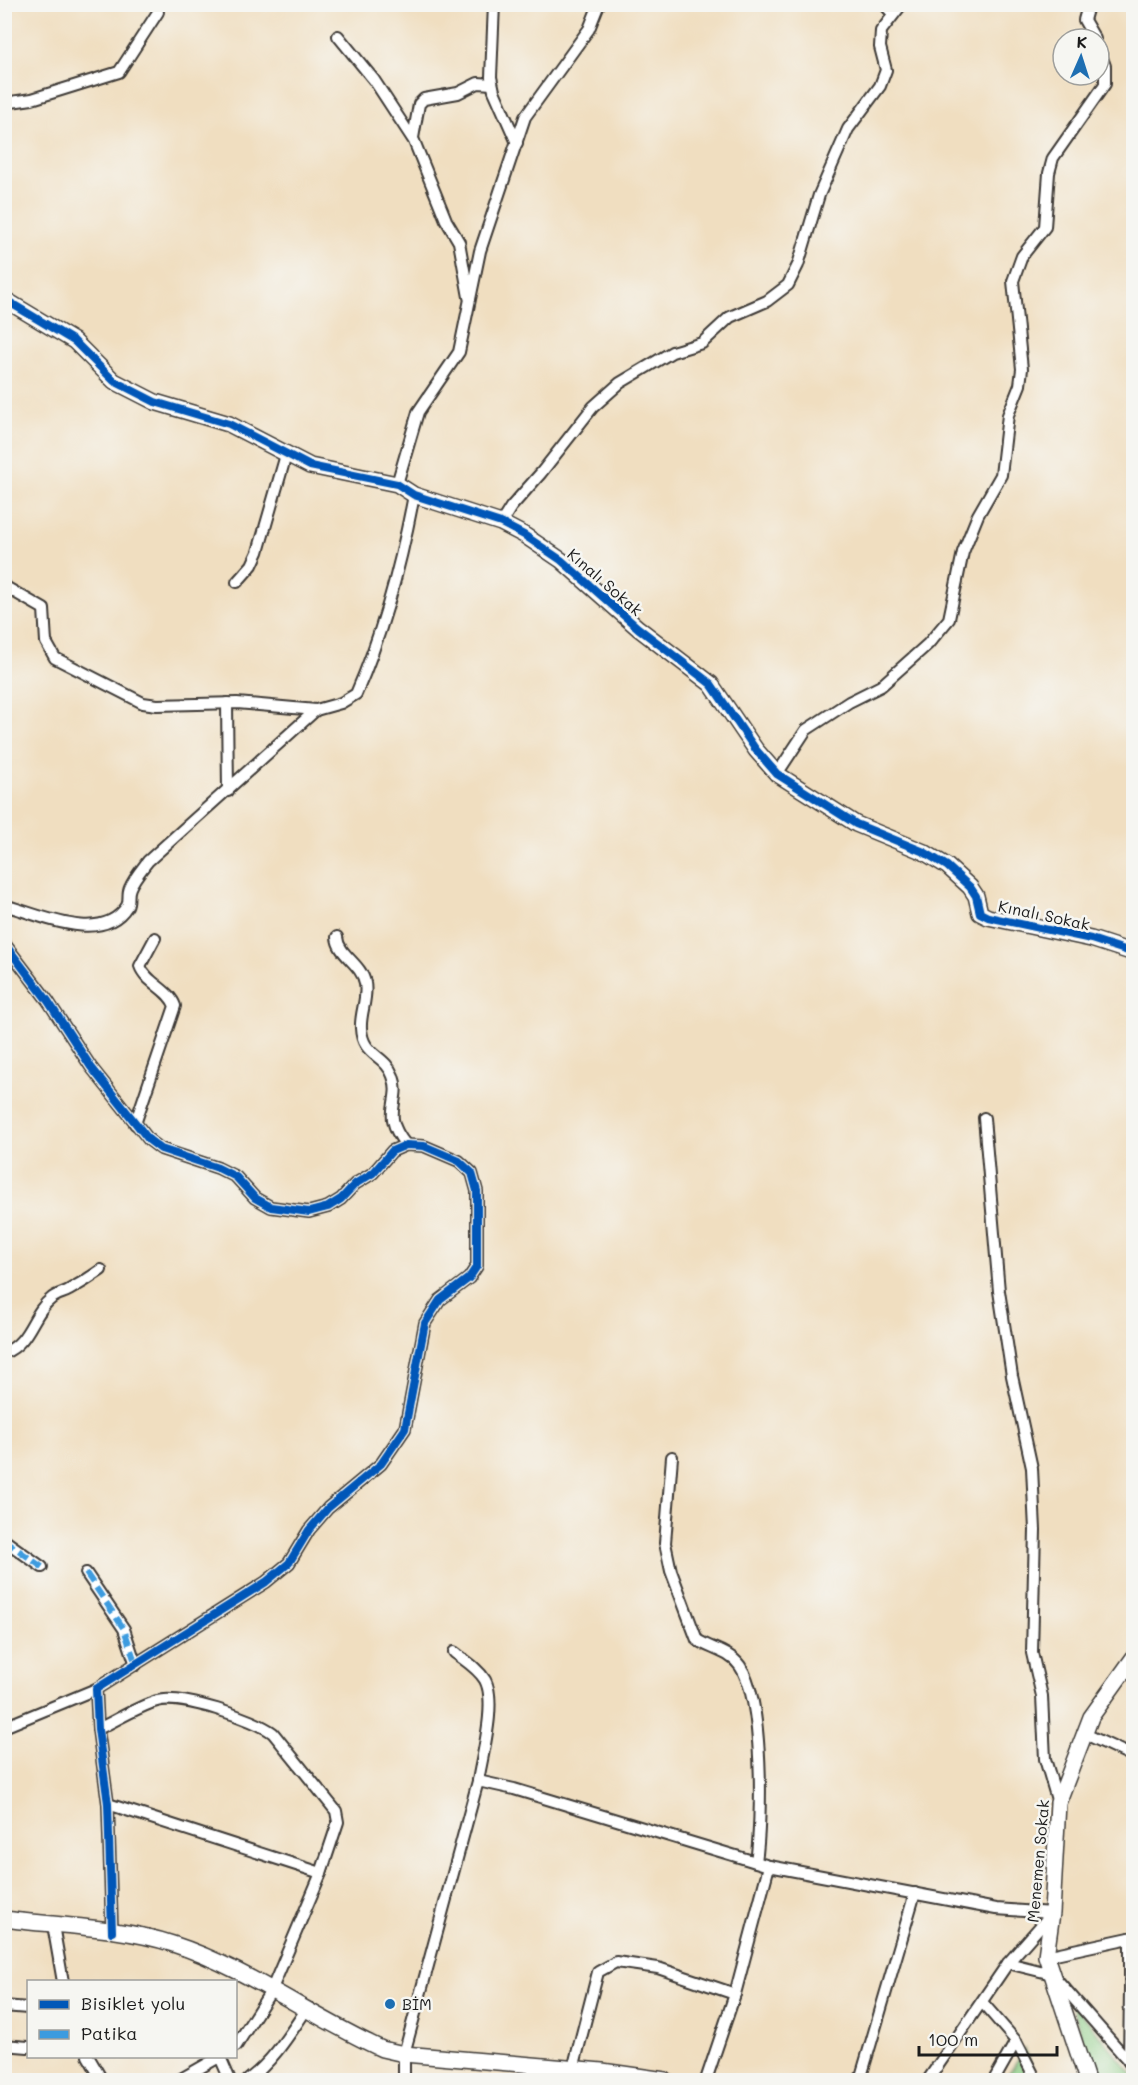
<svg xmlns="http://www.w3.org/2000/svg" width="1138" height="2085" viewBox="0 0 1138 2085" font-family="Mali,sans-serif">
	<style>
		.green { fill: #8bcc84; stroke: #547450; stroke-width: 1.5 }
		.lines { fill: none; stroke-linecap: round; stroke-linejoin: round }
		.street-casing { stroke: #3c3935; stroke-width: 14 }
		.secondary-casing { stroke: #3c3935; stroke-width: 18 }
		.street { stroke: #fff; stroke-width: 10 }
		.secondary { stroke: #fff; stroke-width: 15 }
		.quiet { stroke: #3c9bdf; stroke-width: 6; stroke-dasharray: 12 6; stroke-linecap: butt }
		.cycleway-casing { stroke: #f6f6f2; stroke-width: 11 }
		.cycleway { stroke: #0057b8; stroke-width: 8 }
		.poi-dot { fill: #1f6fb2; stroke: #f6f6f2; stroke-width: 2 }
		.labels { text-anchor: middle; stroke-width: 5; stroke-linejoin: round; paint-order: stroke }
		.street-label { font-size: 16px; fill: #1c1c1c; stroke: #f6f6f2 }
		.poi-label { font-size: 16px; fill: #1c1c1c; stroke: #f6f6f2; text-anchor: start }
	</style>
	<rect width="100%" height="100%" fill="#f6f6f2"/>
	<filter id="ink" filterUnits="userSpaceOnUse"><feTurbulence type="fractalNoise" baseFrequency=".0167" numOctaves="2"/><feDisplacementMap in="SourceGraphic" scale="12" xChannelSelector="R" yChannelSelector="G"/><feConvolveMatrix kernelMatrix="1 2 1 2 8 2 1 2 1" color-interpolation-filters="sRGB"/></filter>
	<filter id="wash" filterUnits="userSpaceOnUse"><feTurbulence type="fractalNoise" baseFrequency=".008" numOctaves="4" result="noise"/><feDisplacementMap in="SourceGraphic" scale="24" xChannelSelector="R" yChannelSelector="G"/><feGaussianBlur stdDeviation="1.35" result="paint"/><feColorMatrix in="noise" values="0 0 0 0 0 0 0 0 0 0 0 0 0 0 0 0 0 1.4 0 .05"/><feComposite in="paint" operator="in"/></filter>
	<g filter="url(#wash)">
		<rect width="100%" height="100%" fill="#f0dec0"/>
		<g class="green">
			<path d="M 1071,2001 L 1133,2075 L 1133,2080 L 1095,2080 Z"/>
			<path d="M 1025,2049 L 1036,2080 L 1004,2080 Z"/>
		</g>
	</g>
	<g filter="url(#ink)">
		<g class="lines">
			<g class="street-casing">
				<g id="street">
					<path d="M 494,4 L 491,77 L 494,91 L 517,143"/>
					<path d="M 884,4 L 893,14"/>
					<path d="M 1091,4 L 1088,6 L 1084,20 L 1095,39"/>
					<path d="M 338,36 L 374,80 L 414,141 L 446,220 L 459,242 L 469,297"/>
					<path d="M 4,103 L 32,99 L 119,72 L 158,12"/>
					<path d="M 413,138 L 419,104 L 424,99 L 458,93 L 478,83 L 492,84"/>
					<path d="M 397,484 L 418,412 L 459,352 L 480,251 L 525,117 L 589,29 L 599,4"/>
					<path d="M 501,523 L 511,507 L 541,473 L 593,407 L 620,383 L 672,352 L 702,343 L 730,317 L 767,301 L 788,285 L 798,265 L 819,195 L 848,129 L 880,86 L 886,70 L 880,47 L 881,31 L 902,4"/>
					<path d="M 237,582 L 252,565 L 258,552 L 286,455"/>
					<path d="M 4,586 L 44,609 L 46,642 L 55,658 L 143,703 L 157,705 L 237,703 L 316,710 L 341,703 L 356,694 C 384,630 401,564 414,495"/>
					<path d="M 227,703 L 228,791"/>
					<path d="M 777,774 L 806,730 L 849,702 L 881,686 L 928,644 L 949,619 L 963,552 L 978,515 L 1001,475 L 1008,415 L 1020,385 L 1022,369 L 1013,281 L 1022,256 L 1045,227 L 1049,173 L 1053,158 L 1105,84 L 1105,66 L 1099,49"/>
					<path d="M 4,905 C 38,914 102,946 127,906 C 130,900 127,894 130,888 C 134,878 142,869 148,861 L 316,710"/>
					<path d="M 337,937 C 338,955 362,964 365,983 C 368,998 360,1013 361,1028 C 362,1056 385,1054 393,1076 C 403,1102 379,1112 406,1145"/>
					<path d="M 4,943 L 48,1001 L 91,1067 L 149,1140 L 161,1149 L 218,1168 L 236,1177 L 255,1198 L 271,1207 L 309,1212 L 328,1207 L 341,1199 L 355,1184 L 373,1173 L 392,1151 L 406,1145 L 424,1146 L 459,1161 L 472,1173 L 477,1191 L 477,1266 L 469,1278 L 440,1300 L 425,1323 L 405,1429 L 381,1464 L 328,1508 L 309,1530 L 289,1563 L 266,1582 L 96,1689 L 98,1729 L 108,1804 L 112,1932"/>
					<path d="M 984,1118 L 999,1291 L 1012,1376 L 1032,1468 L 1035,1530 L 1032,1653 L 1042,1696 L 1045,1759 L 1058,1803"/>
					<path d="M 135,1124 L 175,1006 C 169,989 146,983 140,966 L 155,938"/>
					<path d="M 4,1353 C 32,1341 31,1314 52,1298 C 57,1294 64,1293 69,1290 C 80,1284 91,1277 101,1270"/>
					<path d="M 672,1457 L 665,1543 L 671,1571 L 697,1640 C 711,1649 729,1651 740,1666 C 764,1700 762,1820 756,1862"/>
					<path d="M 4,1540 L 42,1567"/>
					<path d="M 86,1573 L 124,1629 L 136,1665"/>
					<path d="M 454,1652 C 464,1660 478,1668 485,1680 C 497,1702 482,1756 478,1781"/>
					<path d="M 4,1727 L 96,1689"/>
					<path d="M 98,1729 C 117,1720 137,1707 157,1701 C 180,1694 255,1719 273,1733 L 336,1811 L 338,1822 L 321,1873 L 271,1991 L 236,2046"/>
					<path d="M 1083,1733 L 1126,1753 L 1134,1746"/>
					<path d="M 108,1804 L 321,1873"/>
					<path d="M 53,1925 L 63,1982"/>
					<path d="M 1046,1956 L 1134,1937"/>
					<path d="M 1008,1963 L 1052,1974 L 1134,2067"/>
					<path d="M 1130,1989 L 1130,1938"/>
					<path d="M 982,2002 L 1016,2041"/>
					<path d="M 4,2006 L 28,2008"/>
					<path d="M 4,2045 L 28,2047"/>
					<path d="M 88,2056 L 102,2080"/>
					<path d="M 220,2057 L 230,2080"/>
					<path d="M 1129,2062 L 1130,1989 L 1134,1989"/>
					<path d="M 573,2069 L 598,1972 L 616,1962 L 658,1968 L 735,1994"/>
					<path d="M 179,2080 L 221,2056"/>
					<path d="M 248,2080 C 273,2061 289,2035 306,2010"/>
					<path d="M 404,2080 L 404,2054 L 478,1781 L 514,1789 L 769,1866 L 996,1909 L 1052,1913"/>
					<path d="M 706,2080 L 735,1994 L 769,1866"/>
					<path d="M 860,2080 L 915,1893"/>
					<path d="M 928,2080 L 1008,1963 L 1052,1913"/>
					<path d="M 994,2080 L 1016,2041 L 1036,2080"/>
				</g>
			</g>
			<g class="secondary-casing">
				<g id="secondary">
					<path d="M 4,299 L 74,341 L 114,381 L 155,402 L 229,424 L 310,466 L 397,484 L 414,495 L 501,523 L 524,535 L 561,560 L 638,628 L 711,684 L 756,750 L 777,774 L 856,824 L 924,852 L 947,866 L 970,887 L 976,896 L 980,913 L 988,917 L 1091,939 L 1134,953"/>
					<path d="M 4,1919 C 58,1926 122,1927 173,1944 C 247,1968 311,2017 382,2049 L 404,2054 L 602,2071 L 665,2080"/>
					<path d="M 1087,2080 L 1046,1956 L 1052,1913 L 1058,1803 L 1091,1717 L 1134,1657"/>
				</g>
			</g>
			<use href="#street" class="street"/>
			<use href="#secondary" class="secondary"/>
			<g class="quiet">
				<path d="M 4,1540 L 42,1567"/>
				<path d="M 86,1573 L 124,1629 L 136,1665"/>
			</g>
			<g class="cycleway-casing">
				<g id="cycleway">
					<path d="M 4,299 L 74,341 L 114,381 L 155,402 L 229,424 L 310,466 L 397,484 L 414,495 L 501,523 L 524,535 L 561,560 L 638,628 L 711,684 L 756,750 L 777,774 L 856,824 L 924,852 L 947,866 L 970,887 L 976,896 L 980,913 L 988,917 L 1091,939 L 1134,953"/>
					<path d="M 4,943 L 48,1001 L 91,1067 L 149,1140 L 161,1149 L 218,1168 L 236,1177 L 255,1198 L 271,1207 L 309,1212 L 328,1207 L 341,1199 L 355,1184 L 373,1173 L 392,1151 L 406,1145 L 424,1146 L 459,1161 L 472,1173 L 477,1191 L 477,1266 L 469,1278 L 440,1300 L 425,1323 L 405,1429 L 381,1464 L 328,1508 L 309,1530 L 289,1563 L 266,1582 L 96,1689 L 98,1729 L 108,1804 L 112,1932"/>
				</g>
			</g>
			<use href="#cycleway" class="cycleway"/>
		</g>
	</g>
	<circle class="poi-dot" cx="390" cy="2004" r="6"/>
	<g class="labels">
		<g class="street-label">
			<text transform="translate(605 582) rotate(41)" y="6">Kınalı Sokak</text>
			<text transform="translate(1044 915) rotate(12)" y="6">Kınalı Sokak</text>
			<text transform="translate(1038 1861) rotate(-85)" y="6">Menemen Sokak</text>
		</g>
		<g class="poi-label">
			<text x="402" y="2010">BİM</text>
		</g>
	</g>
	<rect width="1138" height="2085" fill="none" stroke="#f6f6f2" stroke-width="24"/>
	<rect x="27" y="1980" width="210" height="78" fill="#f6f6f2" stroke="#9f9f9c" stroke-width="1.5"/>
	<rect x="39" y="2000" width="30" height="9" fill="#0057b8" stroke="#9f9f9c" stroke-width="1.5"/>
	<text x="81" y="2010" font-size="18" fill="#1c1c1c">Bisiklet yolu</text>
	<rect x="39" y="2030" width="30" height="9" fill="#3c9bdf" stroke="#9f9f9c" stroke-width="1.5"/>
	<text x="81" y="2040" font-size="18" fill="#1c1c1c">Patika</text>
	<g transform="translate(1081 57) rotate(3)"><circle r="28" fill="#f6f6f2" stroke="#9f9f9c" stroke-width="1.5"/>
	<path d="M0-4.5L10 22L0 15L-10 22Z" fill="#1f6fb2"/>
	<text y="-9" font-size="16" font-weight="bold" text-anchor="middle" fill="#1c1c1c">K</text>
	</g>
	<path d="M919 2046v9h138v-9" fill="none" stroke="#1c1c1c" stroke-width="3"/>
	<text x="928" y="2046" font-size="18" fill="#1c1c1c" stroke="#f6f6f2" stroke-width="4.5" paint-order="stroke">100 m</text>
</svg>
